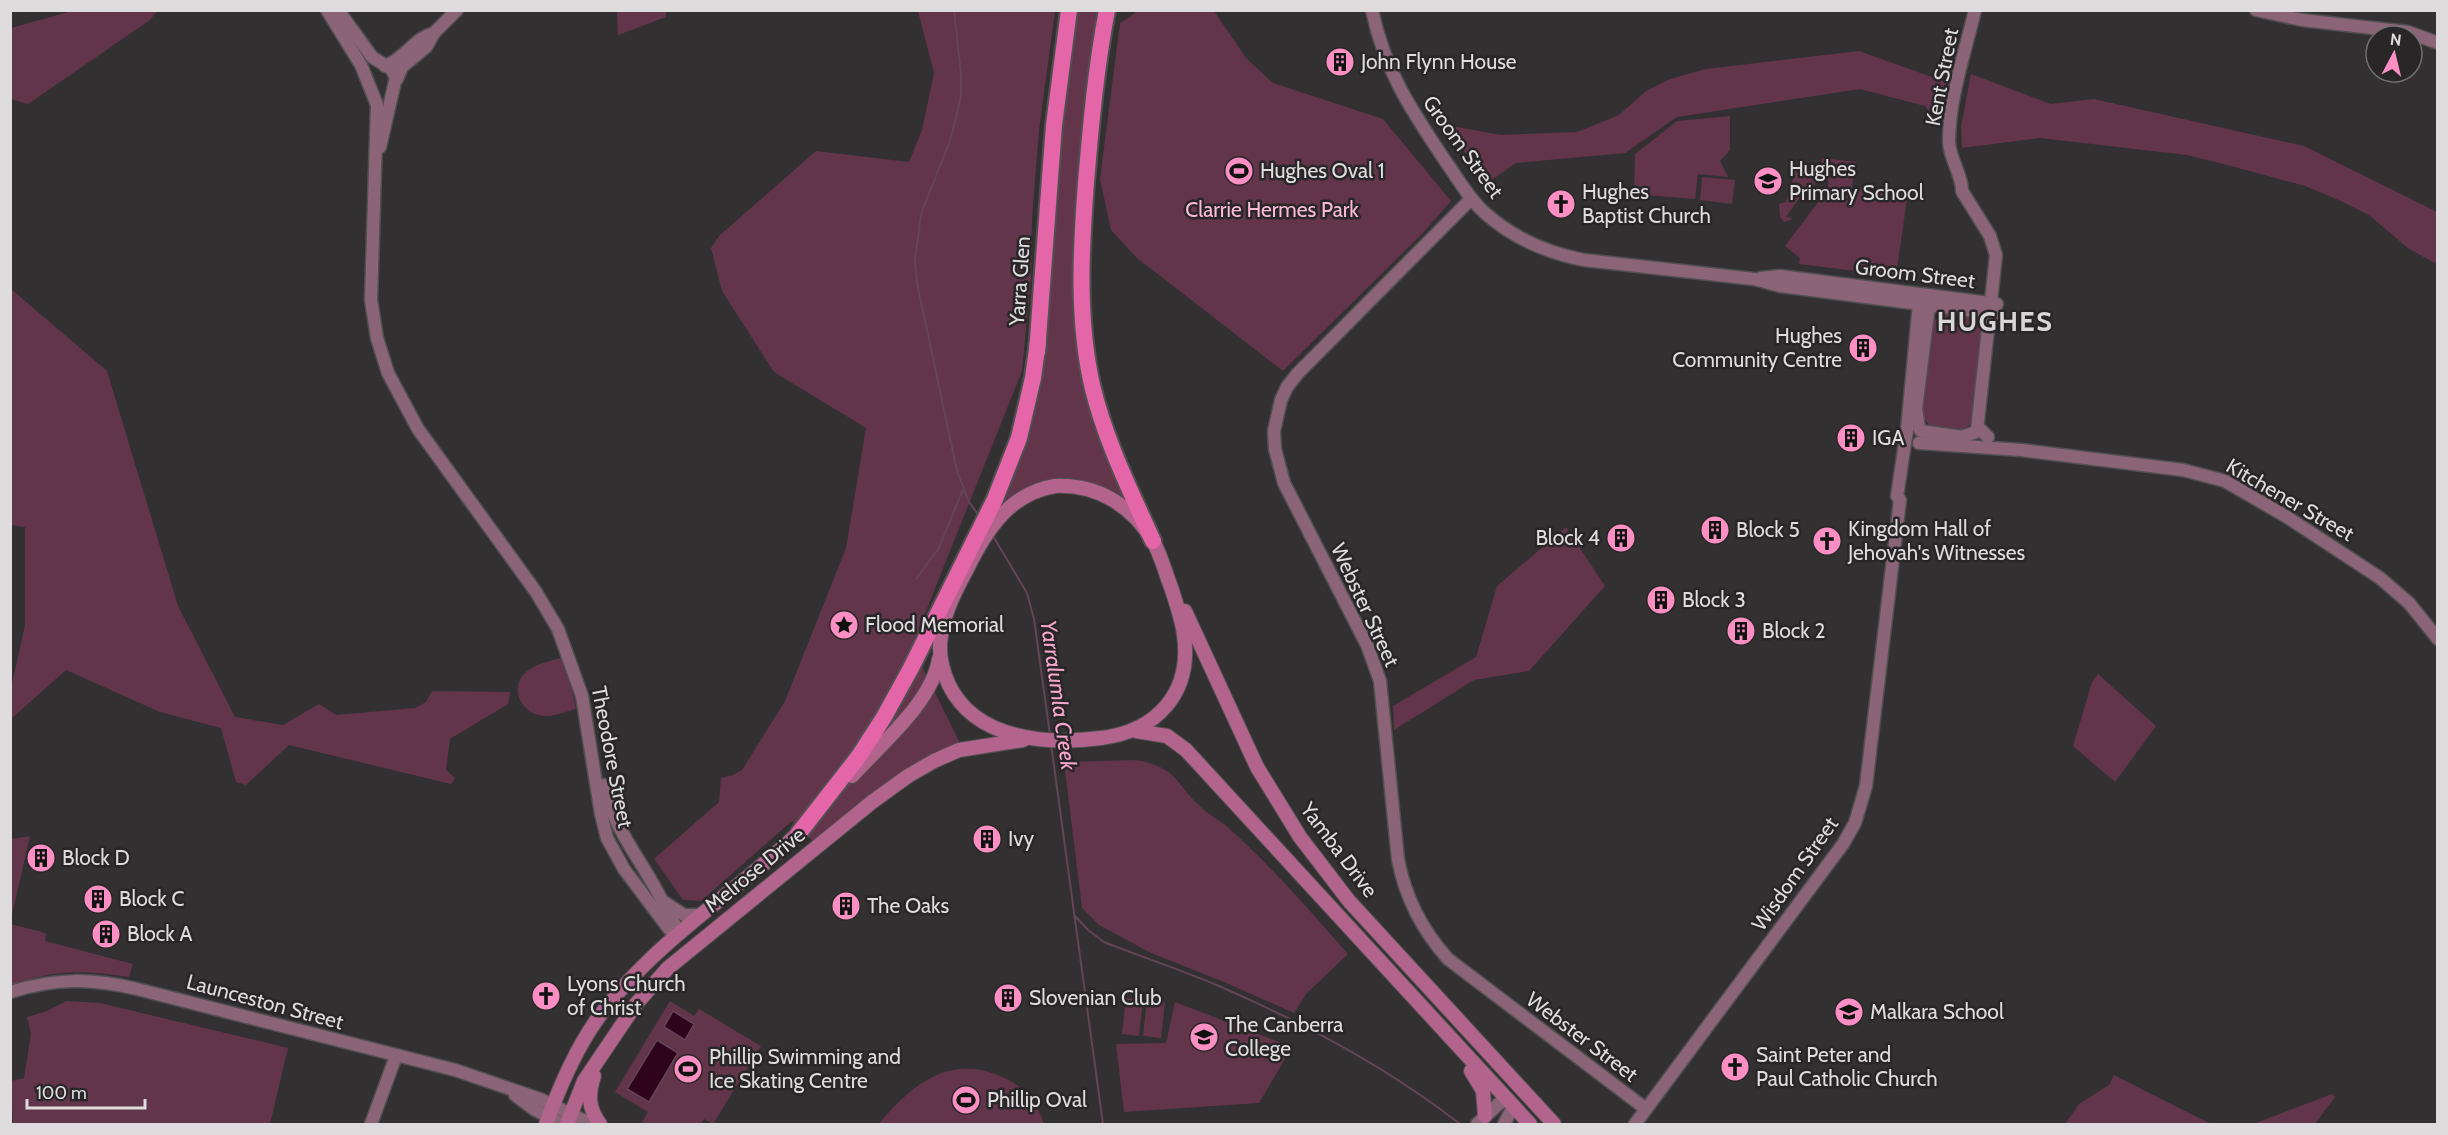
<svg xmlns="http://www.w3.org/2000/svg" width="2448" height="1135" viewBox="0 0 2448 1135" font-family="Cabin,sans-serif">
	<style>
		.green { fill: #62354b }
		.water { fill: #30031d; stroke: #644457; stroke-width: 1.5 }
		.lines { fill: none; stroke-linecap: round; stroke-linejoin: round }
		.stream { stroke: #644457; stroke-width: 2 }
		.secondary-casing { stroke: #514f50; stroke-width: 15 }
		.primary-casing { stroke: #514f50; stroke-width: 16 }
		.highway-casing { stroke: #514f50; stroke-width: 20 }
		.secondary { stroke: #8c6478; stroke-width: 12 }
		.primary { stroke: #b2648d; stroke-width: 14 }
		.highway { stroke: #e465a8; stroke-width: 16 }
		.labels { text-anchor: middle; stroke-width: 5; stroke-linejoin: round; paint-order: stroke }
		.poi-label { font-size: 21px; fill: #dedcdd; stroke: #292627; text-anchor: start }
		.street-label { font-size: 21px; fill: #dedcdd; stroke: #292627 }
		.park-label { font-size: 21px; fill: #fdb9d8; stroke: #292627 }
		.water-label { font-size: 22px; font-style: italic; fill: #f9a6cd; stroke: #292627 }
		.district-label { font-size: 27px; font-weight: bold; letter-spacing: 1.5px; fill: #dad6d7; stroke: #292627 }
	</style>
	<rect width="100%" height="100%" fill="#333031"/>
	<g class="green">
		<path d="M 72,11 L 157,11 L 150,20 L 28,104 L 11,99 L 11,28 Z"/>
		<path d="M 617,11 L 666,11 L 666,17 L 618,35 Z"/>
		<path d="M 918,11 L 1055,11 L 1039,130 L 1032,218 L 1031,277 L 1022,371 L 912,646 L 961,745 L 815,843 L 792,821 L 701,901 L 683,900 L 654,859 L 719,802 L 721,778 L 733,775 L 742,770 L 785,701 L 846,548 L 866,428 L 774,372 L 722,291 L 711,248 L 719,236 L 816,151 L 909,162 L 922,130 L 934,73 Z"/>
		<path d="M 1073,11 L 1102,11 L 1077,316 L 1134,513 L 1094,488 L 1018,495 L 1005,500 L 1027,441 L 1039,386 L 1053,192 Z"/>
		<path d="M 1138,11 L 1214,11 L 1246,58 L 1273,83 L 1383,119 L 1451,201 L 1422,234 L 1283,371 L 1137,258 L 1111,230 L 1100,179 L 1120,23 Z"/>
		<path d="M 1859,51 L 1946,82 L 1940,126 L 1925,106 L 1860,89 L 1677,117 L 1625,153 L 1516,163 L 1487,183 L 1446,125 L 1501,135 L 1577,132 L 1619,115 L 1646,91 L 1670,79 L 1706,69 Z"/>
		<path d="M 1971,74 L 2051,104 L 2094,99 L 2304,146 L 2437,212 L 2437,264 L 2409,249 L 2369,215 L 2341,201 L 2305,186 L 2231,166 L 2187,155 L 2040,138 L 1962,148 L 1961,127 Z"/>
		<path d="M 1730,116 L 1730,150 L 1720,161 L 1728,177 L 1698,174 L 1695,199 L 1634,194 L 1635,154 L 1677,121 Z"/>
		<path d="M 1822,158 L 1856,162 L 1850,198 L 1827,196 C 1829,183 1830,173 1821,163 Z"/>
		<path d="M 1799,167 L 1811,170 C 1815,175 1817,180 1814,187 L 1807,187 L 1786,217 L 1792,218 L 1791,220 L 1784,222 L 1780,217 L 1779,204 L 1786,202 L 1795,173 L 1790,173 Z"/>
		<path d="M 1702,177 L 1735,180 L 1732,204 L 1700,200 Z"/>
		<path d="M 1856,187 L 1908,192 L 1896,276 L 1799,264 L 1800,258 L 1785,246 L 1822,197 L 1852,201 Z"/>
		<path d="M 11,289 L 107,371 L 178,606 L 235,717 L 283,725 L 319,704 L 336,715 L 415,708 L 426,702 L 432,691 L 510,692 L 508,704 L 450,739 L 446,770 L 455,778 L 451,784 L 289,745 L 246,785 L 236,782 L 221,728 L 160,712 L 66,670 L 11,719 L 11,688 L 25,625 L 25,527 L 11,525 Z"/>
		<path d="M 1945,313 L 1975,317 L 1983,331 L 1973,422 L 1960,432 L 1931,427 L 1920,414 L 1931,323 Z"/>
		<path d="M 1566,527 L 1605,586 L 1529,671 L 1474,680 L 1394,730 L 1393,706 L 1476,657 L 1497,586 Z"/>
		<path d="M 561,658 L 568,673 L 576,709 C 567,711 554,717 544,716 C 522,715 508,688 526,672 C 536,664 549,661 561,658 Z"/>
		<path d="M 2098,674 L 2156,726 L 2115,782 L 2073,746 L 2092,682 Z"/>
		<path d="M 1136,760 C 1180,768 1174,784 1203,809 C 1212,817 1224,823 1232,831 C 1274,869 1311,912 1348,954 L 1307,993 L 1294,1013 L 1224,982 L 1151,953 L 1099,925 L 1082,908 L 1064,762 Z"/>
		<path d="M 30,836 L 11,919 L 11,839 Z"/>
		<path d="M 10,924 L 46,933 L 45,941 L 133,964 L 129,977 C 80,970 58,969 11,985 Z"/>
		<path d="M 1126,998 L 1143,1000 L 1139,1036 L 1122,1034 Z"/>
		<path d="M 1147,1000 L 1165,1002 L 1161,1038 L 1143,1036 Z"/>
		<path d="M 66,1001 L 100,1003 L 288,1048 L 270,1124 L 13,1124 L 11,1081 L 24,1078 L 31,1034 L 27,1017 L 47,1011 Z"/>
		<path d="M 670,1001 L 694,1016 L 699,1009 L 761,1046 L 713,1124 L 704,1119 L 701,1124 L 641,1124 L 648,1112 L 615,1092 Z"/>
		<path d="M 1175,1002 L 1292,1047 L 1259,1103 L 1124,1112 L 1116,1044 L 1166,1043 Z"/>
		<path d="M 976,1069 C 1009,1075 1033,1091 1044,1124 L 879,1124 C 898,1101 922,1076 953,1070 C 960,1068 969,1069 976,1069 Z"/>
		<path d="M 2114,1075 L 2211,1124 L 2065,1124 L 2079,1104 L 2109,1085 Z"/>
		<path d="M 2332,1094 L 2335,1097 L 2315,1124 L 2253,1124 Z"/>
	</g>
	<g class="water">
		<path d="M 673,1011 L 694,1024 L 685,1040 L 664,1027 Z"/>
		<path d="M 657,1040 L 678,1053 L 649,1102 L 627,1089 Z"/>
	</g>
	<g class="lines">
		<g class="stream">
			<path d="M 954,10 L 961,74 L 961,96 L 951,138 L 921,214 L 915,260 L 917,283 L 957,471 L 969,502 L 980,517"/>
			<path d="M 993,536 L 1027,593 L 1034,619 L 1050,735"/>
			<path d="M 916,579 L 939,548 L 963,489"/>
			<path d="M 1051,744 L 1103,1124"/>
			<path d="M 1075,916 L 1088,930 L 1104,942 C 1142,957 1181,970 1219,986 C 1304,1023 1387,1067 1460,1124"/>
		</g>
		<g class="secondary-casing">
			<g id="secondary">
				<path d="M 327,10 L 361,65 L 377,105 L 371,300 L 377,338 L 388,373 L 418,429 L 536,592 L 558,629 L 582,696 L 601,814 L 607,838 L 624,869 L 669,929 L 678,934"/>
				<path d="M 338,10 L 372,57 L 391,69 L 396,77 L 380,147"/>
				<path d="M 1372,10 C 1385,72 1412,111 1446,162 C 1459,180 1469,199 1485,213 C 1513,238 1548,253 1584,260 L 1754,279 L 1780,286 L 1998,314"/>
				<path d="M 1975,10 C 1965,53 1949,98 1949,142 C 1950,160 1962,174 1962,191 L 1990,236 L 1996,255 L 1977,430"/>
				<path d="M 2256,10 L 2302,20 L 2408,32 L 2438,43"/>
				<path d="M 385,66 C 405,59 414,38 434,33"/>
				<path d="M 397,79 L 402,67 L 426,47 L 434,33 L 457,10"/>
				<path d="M 1471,199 L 1298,373 L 1287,387 L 1281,400 L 1274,431 L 1275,449 L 1284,483 L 1367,645 L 1380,681 L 1398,859 C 1405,897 1422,930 1448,959 L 1646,1109"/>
				<path d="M 1761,278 L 1780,276 L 1997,304"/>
				<path d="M 1919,428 L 1916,409 L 1929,305 L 1927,299"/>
				<path d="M 1921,431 L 1962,437 L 1981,430 L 1988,437"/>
				<path d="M 1919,443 L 2021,450 L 2183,470 L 2225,481 L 2287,517 L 2380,578 L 2409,603 L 2438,639"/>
				<path d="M 604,785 C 615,835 646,864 666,909 C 670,919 677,924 678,934"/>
				<path d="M 664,902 L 684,915 L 701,915"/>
				<path d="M 10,992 C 56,978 90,978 137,989 L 455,1070 L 540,1099 L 591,1124"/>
				<path d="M 515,1095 L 535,1110 L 563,1124"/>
				<path d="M 371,1124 L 396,1056"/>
				<path d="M 1477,1124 L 1505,1098"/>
				<path d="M 1504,1124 L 1513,1107"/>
				<path d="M 1635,1124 L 1843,844 L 1855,823 L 1866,786 L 1900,500 L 1897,496 L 1907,430 L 1919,304 L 1926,295"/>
			</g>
		</g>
		<g class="primary-casing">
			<g id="primary">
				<path d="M 1055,486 C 1096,484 1132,505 1153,541 C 1161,555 1165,572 1171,587 C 1176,603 1182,619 1184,635 C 1192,693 1157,731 1101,738 C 1047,745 976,740 949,685 C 942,670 938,653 941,636 C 944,612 956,590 967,569 C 986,530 1010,493 1055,486 Z"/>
				<path d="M 1185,611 L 1257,767 L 1300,837 L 1349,901 L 1554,1124"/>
				<path d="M 1136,731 L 1167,736 L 1186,750 L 1530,1124"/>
				<path d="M 852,776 C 881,744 932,702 939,659"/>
				<path d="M 1471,1071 L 1483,1091 L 1485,1116"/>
				<path d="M 594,1076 C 588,1095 588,1108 600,1124"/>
				<path d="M 546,1124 C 559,1088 575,1050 598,1018 C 629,975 671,939 712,906 C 743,880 778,855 806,825"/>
				<path d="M 567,1124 L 584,1081 L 636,1004 L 668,968 L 872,802 L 908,776 L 934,761 L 959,750 L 1023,740"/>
			</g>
		</g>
		<g class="highway-casing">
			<g id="highway">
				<path d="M 1107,10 C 1096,67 1091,124 1086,182 C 1081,249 1077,318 1092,385 C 1105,440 1130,490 1153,541"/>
				<path d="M 1037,352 L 1054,125 L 1069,10"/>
				<path d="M 799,833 L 859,756 L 884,717 L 911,668 L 995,499 L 1019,438 L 1033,378 L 1038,342"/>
			</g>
		</g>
		<use href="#secondary" class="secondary"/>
		<use href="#primary" class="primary"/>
		<use href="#highway" class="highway"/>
	</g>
	<defs>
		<g id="building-disc" transform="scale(1.5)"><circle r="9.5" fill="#fb8fc4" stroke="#292627"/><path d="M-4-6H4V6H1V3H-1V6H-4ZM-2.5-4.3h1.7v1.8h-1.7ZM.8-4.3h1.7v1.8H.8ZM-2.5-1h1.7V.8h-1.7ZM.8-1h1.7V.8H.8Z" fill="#111"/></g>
		<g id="stadium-disc" transform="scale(1.5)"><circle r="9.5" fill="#fb8fc4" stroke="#292627"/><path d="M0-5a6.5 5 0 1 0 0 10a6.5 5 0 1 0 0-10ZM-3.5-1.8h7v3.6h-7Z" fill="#111"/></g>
		<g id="school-disc" transform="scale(1.5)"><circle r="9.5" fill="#fb8fc4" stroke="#292627"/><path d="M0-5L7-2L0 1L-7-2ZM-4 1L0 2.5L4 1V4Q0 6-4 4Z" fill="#111"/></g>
		<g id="church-disc" transform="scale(1.5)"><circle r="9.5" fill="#fb8fc4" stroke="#292627"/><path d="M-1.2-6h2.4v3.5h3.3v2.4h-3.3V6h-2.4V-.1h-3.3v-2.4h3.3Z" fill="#111"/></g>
		<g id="sight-disc" transform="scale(1.5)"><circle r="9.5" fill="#fb8fc4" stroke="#292627"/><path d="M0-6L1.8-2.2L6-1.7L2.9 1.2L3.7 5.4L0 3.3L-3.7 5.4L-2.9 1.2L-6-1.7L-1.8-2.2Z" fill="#111"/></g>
	</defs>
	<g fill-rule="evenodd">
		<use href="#building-disc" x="1340" y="62"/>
		<use href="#stadium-disc" x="1239" y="171"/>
		<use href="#school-disc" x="1768" y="181"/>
		<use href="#church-disc" x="1561" y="204"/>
		<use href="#building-disc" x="1863" y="348"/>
		<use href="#building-disc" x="1851" y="438"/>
		<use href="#building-disc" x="1715" y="530"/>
		<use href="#building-disc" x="1621" y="538"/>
		<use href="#church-disc" x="1827" y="541"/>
		<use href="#building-disc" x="1661" y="600"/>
		<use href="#sight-disc" x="844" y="625"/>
		<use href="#building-disc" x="1741" y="631"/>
		<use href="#building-disc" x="987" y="839"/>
		<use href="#building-disc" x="41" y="858"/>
		<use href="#building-disc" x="98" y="899"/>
		<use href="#building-disc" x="846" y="906"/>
		<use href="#building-disc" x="106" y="934"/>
		<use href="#church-disc" x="546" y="996"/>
		<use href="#building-disc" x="1008" y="998"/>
		<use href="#school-disc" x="1849" y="1012"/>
		<use href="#school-disc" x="1204" y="1037"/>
		<use href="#church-disc" x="1735" y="1067"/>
		<use href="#stadium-disc" x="688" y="1069"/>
		<use href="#stadium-disc" x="966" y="1100"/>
	</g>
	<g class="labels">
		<g class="poi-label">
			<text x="1361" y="69">John Flynn House</text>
			<text x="1789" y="176">Hughes<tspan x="1789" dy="24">Primary School</tspan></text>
			<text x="1260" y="178">Hughes Oval 1</text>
			<text x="1582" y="199">Hughes<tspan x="1582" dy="24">Baptist Church</tspan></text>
			<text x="1842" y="343" text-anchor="end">Hughes<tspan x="1842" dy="24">Community Centre</tspan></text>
			<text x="1872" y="445">IGA</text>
			<text x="1848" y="536">Kingdom Hall of<tspan x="1848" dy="24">Jehovah's Witnesses</tspan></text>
			<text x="1736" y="537">Block 5</text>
			<text x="1600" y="545" text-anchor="end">Block 4</text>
			<text x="1682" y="607">Block 3</text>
			<text x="865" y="632">Flood Memorial</text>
			<text x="1762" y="638">Block 2</text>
			<text x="1008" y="846">Ivy</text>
			<text x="62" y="865">Block D</text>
			<text x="119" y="906">Block C</text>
			<text x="867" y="913">The Oaks</text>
			<text x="127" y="941">Block A</text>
			<text x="567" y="991">Lyons Church<tspan x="567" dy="24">of Christ</tspan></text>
			<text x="1029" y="1005">Slovenian Club</text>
			<text x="1870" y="1019">Malkara School</text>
			<text x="1225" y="1032">The Canberra<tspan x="1225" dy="24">College</tspan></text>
			<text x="1756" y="1062">Saint Peter and<tspan x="1756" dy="24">Paul Catholic Church</tspan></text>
			<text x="709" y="1064">Phillip Swimming and<tspan x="709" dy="24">Ice Skating Centre</tspan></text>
			<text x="987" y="1107">Phillip Oval</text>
		</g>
		<g class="street-label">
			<text transform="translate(1942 77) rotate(-79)" y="7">Kent Street</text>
			<text transform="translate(1463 147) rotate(54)" y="7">Groom Street</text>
			<text transform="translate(1915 274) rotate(7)" y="7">Groom Street</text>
			<text transform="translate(1020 281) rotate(-86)" y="7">Yarra Glen</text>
			<text transform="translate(2290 500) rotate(30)" y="7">Kitchener Street</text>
			<text transform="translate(1365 605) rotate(65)" y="7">Webster Street</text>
			<text transform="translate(612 757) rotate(79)" y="7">Theodore Street</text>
			<text transform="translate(1339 850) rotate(53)" y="7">Yamba Drive</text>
			<text transform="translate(755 870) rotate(-39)" y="7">Melrose Drive</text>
			<text transform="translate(1795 874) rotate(-55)" y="7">Wisdom Street</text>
			<text transform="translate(265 1002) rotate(15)" y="7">Launceston Street</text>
			<text transform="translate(1582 1037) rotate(37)" y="7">Webster Street</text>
		</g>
		<g class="park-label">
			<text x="1272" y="217">Clarrie Hermes Park</text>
		</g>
		<g class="water-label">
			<text transform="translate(1059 695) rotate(82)" y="8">Yarralumla Creek</text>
		</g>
		<g class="district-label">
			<text x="1995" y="331">HUGHES</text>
		</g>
	</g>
	<rect width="2448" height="1135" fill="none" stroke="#dedcdd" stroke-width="24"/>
	<g transform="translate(2394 54) rotate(7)"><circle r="28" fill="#292627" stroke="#716f70" stroke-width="1.5"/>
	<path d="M0-4.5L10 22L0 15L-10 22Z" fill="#fb8fc4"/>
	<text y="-9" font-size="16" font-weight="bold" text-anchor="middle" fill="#dedcdd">N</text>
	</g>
	<path d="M27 1099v9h118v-9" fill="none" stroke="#dedcdd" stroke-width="3"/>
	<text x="36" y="1099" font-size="18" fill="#dedcdd" stroke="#292627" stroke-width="4.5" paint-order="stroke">100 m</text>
</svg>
